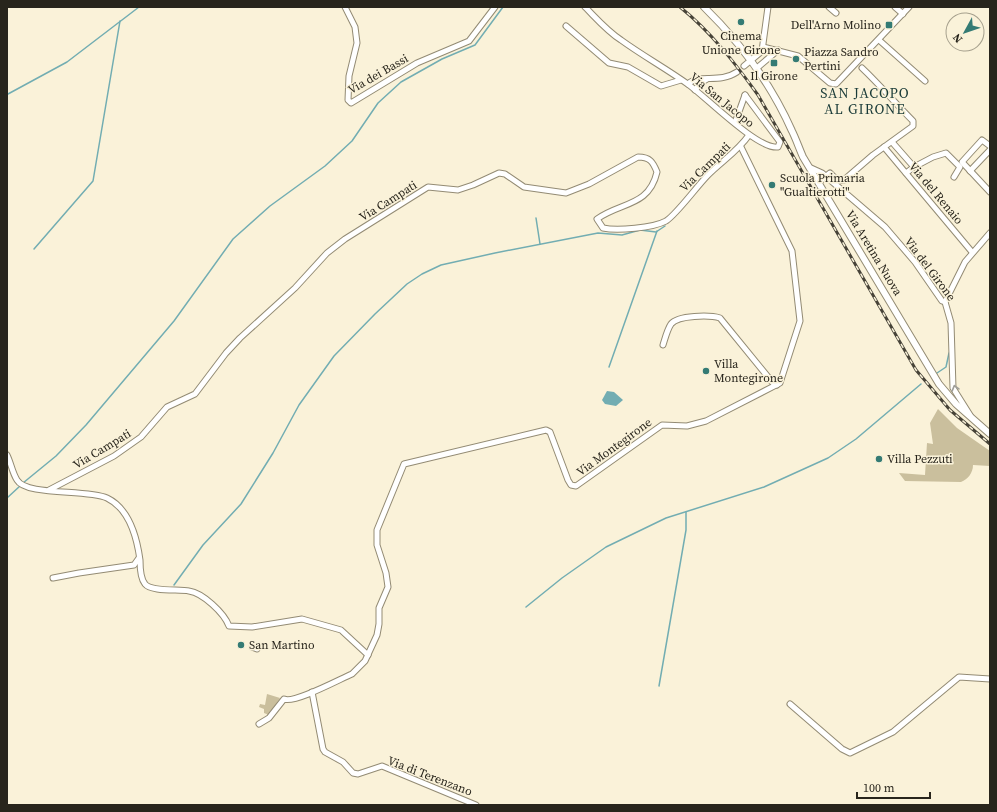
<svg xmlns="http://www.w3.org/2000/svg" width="997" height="812" viewBox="0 0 997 812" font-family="'Source Serif 4',serif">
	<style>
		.green { fill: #cabf9d }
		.water { fill: #72adb2 }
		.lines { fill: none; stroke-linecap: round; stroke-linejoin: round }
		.stream { stroke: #72adb2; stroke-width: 1.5 }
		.minor-casing { stroke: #938b74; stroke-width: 7 }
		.major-casing { stroke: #938b74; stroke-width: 8 }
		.minor { stroke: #fff; stroke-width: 5 }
		.major { stroke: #fff; stroke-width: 6 }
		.rail-casing { stroke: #474338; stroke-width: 3 }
		.rail { stroke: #faf2d9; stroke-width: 1.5; stroke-dasharray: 4.5; stroke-linecap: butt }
		.oneway { stroke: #9e9d99 }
		.poi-dot { fill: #347b74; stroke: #faf2d9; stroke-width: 1.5 }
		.labels { text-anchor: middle; stroke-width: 3; stroke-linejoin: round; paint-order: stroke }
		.poi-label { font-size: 12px; fill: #28251c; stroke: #faf2d9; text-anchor: start }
		.street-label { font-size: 12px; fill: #28251c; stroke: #faf2d9 }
		.quarter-label { font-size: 14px; letter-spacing: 1px; fill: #1a3b38; stroke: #faf2d9 }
	</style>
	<rect width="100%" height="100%" fill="#faf2d9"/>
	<g class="green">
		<path d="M 938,409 L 957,428 L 990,451 L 990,466 L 973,465 C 973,473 968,479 961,482 L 905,481 L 899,473 L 925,475 L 927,443 L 933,444 L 930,423 Z"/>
		<path d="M 267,694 L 280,698 L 269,715 L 264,713 L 264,709 L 259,707 L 260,704 L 265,705 Z"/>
	</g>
	<path class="water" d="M 607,391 L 614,392 L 623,400 L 616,406 L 605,404 L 602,400 Z"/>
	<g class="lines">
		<g class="stream">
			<path d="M 8,94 L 67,62 L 139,7"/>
			<path d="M 536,218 L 540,244"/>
			<path d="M 34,249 L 93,181 L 120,21"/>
			<path d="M 609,367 L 657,231"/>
			<path d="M 937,373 L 946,367 L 949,353"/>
			<path d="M 23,483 L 56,456 L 86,425 L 174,321 L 233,239 L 270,206 L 325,166 L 352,141 L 378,103 L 401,82 L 442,59 L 475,45 L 503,7"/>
			<path d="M 7,498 L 20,486"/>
			<path d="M 174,585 L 203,545 L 241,504 L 273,453 L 299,405 L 334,356 L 375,314 L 407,284 L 422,274 L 441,265 L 495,253 L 598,233 L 622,235 L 640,230 L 656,232 L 665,226"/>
			<path d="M 526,607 L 562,578 L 606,547 L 666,518 L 764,487 L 828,458 L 856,439 L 921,384"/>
			<path d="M 659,686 L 686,530 L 686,512"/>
		</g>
		<g class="minor-casing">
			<g id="minor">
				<path d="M 345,7 L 355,27 L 357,43 L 349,76 L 348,100 L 351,103 L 417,63 L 469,41 L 495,7"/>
				<path d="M 585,7 C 596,18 607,31 621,40 C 643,56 667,69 689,85 C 707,98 758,150 778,147 L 780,142 L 745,95"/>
				<path d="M 829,7 L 836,13"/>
				<path d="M 895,7 L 903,14"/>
				<path d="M 566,26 L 609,63 L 628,67 L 661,86 L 681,80"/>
				<path d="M 879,40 L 925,81"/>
				<path d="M 763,47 L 798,56 L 830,83 L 836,84 L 909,7"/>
				<path d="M 744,66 L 762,51 L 768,7"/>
				<path d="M 757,68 L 778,50"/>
				<path d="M 688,84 C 699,73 719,84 737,72"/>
				<path d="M 695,90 L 702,82 L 707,79"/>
				<path d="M 736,120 L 745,95"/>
				<path d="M 892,142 L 914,167 L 906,173"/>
				<path d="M 990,146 L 982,140 L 962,162 L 990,192"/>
				<path d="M 884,147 L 972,252"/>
				<path d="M 914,167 L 933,157 L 946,153 L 960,167 L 954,177"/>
				<path d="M 811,168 L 822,173 L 885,227 L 915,262 L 942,301 L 945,302 L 951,323 L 953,388 L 970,415"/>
				<path d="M 970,171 L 990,150"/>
				<path d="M 819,182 L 830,173 L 838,181 L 844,180 L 873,155 L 913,126 L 913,121 C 895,103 880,85 862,68"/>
				<path d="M 945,302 L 965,262 L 990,233"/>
				<path d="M 663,345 C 665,339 667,330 671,324 C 678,315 710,315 720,318 L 773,383 L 777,385"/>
				<path d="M 7,455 C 11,463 12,472 17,480 C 26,496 87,489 107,498 C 130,509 137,538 140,560 C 140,567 140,578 145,584 C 151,592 179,589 189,591 C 203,593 224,613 229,626 L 252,627 L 302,619 L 341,630 L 368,655"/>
				<path d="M 49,490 L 114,456 L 141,437 L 167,407 L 195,394 L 226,353 L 240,338 L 295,288 L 327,253 L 345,239 L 428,187 L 458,190 L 473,185 L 499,173 L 505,174 L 524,187 L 566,193 L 589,184 L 638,157 C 650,157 653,162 657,172 C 649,207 620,202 597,219 L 603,228 C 617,231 653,228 666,221 C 677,214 697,186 708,175 C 722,161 738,151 749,135"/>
				<path d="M 53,578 L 79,573 L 134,565 L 139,558"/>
				<path d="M 252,647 L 257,649"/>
				<path d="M 312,692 L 323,749 L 325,752 L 343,762 L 353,773 L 358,774 L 382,766 L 476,805"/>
				<path d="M 790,704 L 842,749 L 850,753 L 893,732 L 959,677 L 990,679"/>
				<path d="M 259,724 L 269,718 L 284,699 C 294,704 340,679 352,674 L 365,661 L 377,635 L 379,624 L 379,608 L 388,587 L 386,573 L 377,545 L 377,530 L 404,464 L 546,430 L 550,432 L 568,480 L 571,485 L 576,486 L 662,425 L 687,426 L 706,421 L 780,383 L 800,321 L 792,251 L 741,147"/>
			</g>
		</g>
		<g class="major-casing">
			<path id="major" d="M 704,7 C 741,43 771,84 792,131 C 796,139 799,148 803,157 L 939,384 L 956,404 L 990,434"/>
		</g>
		<use href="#minor" class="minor"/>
		<use href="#major" class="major"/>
		<g class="rail-casing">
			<path id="rail" d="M 680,7 C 711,32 735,63 758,95 L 916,370 L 950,410 L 990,444"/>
		</g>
		<use href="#rail" class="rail"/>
	</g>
	<defs><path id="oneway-chevron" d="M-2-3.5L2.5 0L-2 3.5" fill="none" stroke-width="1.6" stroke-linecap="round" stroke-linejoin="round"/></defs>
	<use class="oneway" href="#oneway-chevron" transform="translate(955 388) rotate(-106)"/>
	<g class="poi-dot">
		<circle cx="741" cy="22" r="4"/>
		<rect x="885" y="21" width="8" height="8" rx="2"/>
		<circle cx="796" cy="59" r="4"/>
		<rect x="770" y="59" width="8" height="8" rx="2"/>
		<circle cx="772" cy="185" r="4"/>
		<circle cx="706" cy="371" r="4"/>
		<circle cx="879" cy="459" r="4"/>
		<circle cx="241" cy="645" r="4"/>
	</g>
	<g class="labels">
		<g class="poi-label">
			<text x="881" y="29" text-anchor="end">Dell'Arno Molino</text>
			<text x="741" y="40" text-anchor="middle">Cinema<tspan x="741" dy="14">Unione Girone</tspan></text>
			<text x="804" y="56">Piazza Sandro<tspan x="804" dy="14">Pertini</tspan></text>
			<text x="774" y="80" text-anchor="middle">Il Girone</text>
			<text x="780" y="182">Scuola Primaria<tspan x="780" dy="14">"Gualtierotti"</tspan></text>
			<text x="714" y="368">Villa<tspan x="714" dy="14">Montegirone</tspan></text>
			<text x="887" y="463">Villa Pezzuti</text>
			<text x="249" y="649">San Martino</text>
		</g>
		<g class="street-label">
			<text transform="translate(378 74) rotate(-30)" y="4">Via dei Bassi</text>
			<text transform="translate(722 100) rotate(39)" y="4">Via San Jacopo</text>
			<text transform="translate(705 167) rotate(-44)" y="4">Via Campati</text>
			<text transform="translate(936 193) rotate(50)" y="4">Via del Renaio</text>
			<text transform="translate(388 201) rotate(-32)" y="4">Via Campati</text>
			<text transform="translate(874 253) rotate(59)" y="4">Via Aretina Nuova</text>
			<text transform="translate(930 269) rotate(53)" y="4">Via del Girone</text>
			<text transform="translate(614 447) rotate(-36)" y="4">Via Montegirone</text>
			<text transform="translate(102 449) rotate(-31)" y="4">Via Campati</text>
			<text transform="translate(430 776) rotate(21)" y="4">Via di Terenzano</text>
		</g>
		<g class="quarter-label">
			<text x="865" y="98">SAN JACOPO<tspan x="865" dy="16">AL GIRONE</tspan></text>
		</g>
	</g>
	<rect width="997" height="812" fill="none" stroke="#28251c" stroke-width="16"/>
	<g transform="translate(965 32) rotate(230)"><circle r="19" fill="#faf2d9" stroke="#a6a08d"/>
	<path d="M0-3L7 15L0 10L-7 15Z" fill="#347b74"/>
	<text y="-6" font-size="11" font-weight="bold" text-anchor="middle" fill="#28251c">N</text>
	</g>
	<path d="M857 792v6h73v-6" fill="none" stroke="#28251c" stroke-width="2"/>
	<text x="863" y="792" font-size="12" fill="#28251c" stroke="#faf2d9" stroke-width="3" paint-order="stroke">100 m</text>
</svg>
